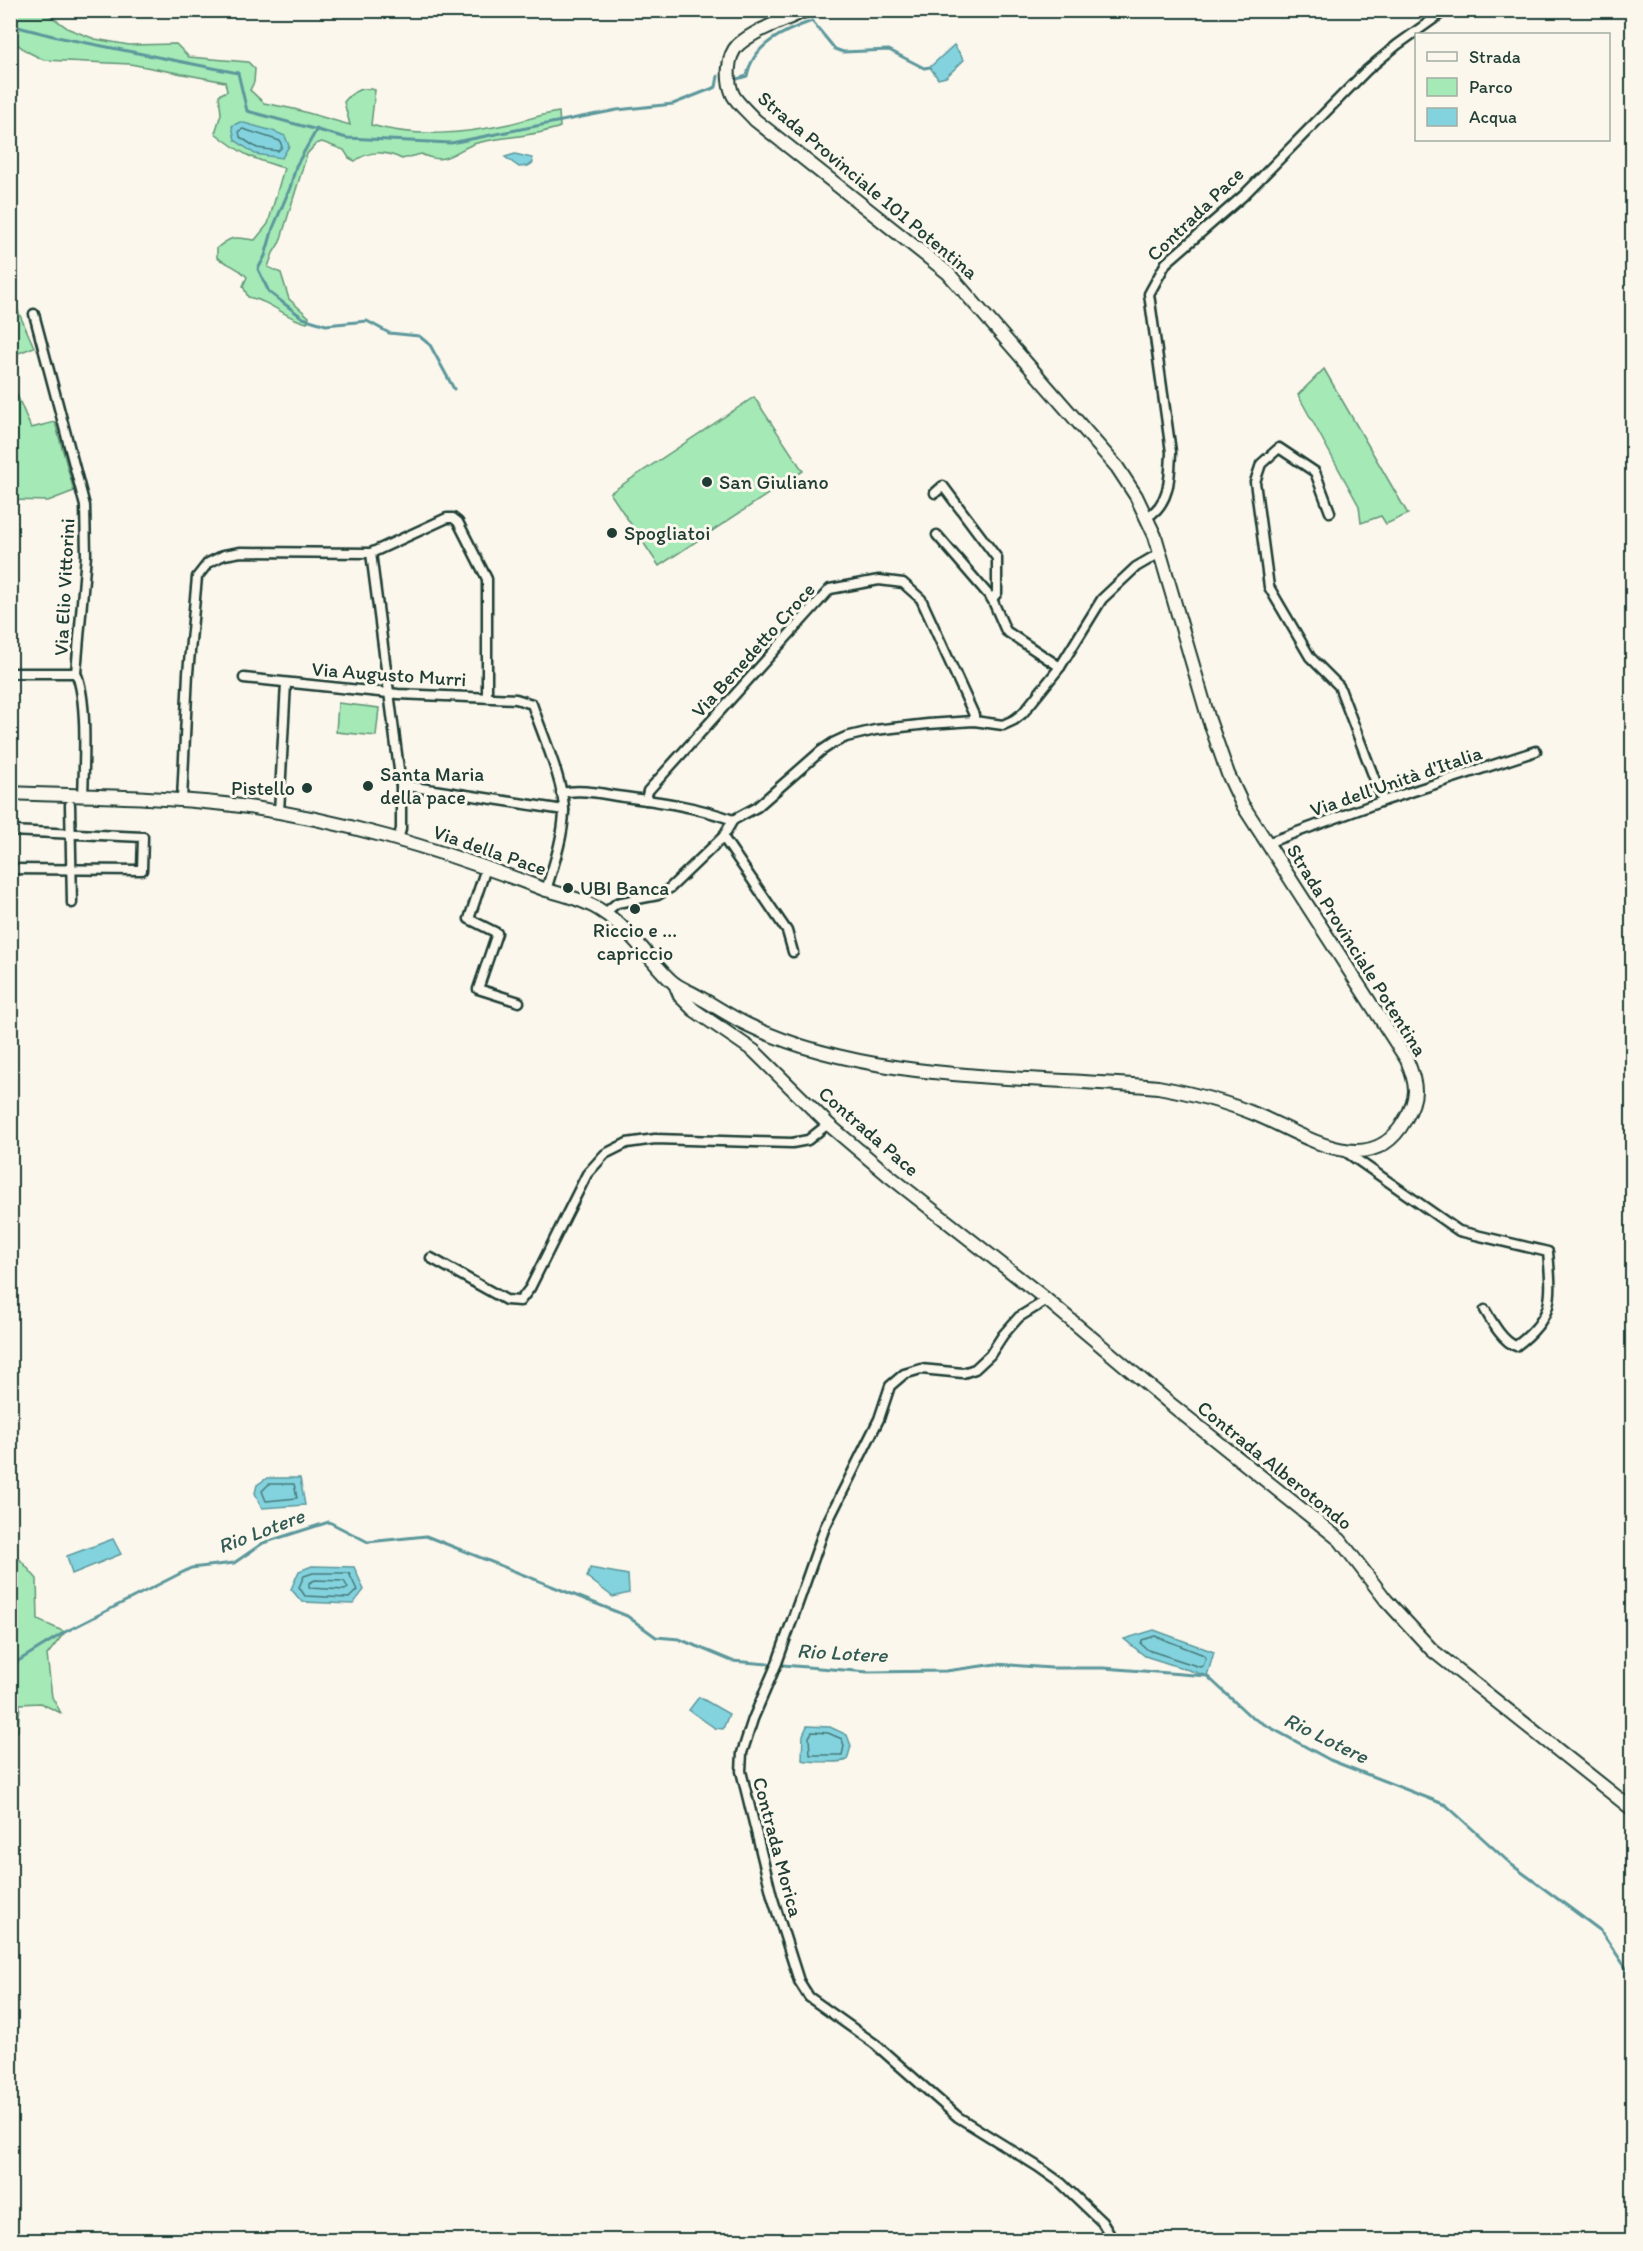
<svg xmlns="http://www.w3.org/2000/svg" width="1643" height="2251" viewBox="0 0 1643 2251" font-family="Itim,sans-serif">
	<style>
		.green { fill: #a4e9b6; stroke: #629375; stroke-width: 1.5 }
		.water { fill: #83d3df; stroke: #5b979b; stroke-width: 1.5 }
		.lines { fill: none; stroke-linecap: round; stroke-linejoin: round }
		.shore { stroke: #477978; stroke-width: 1.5 }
		.stream { stroke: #5b979b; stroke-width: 3 }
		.street-casing { stroke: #1f3d34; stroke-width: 13 }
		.secondary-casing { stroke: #1f3d34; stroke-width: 16 }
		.street { stroke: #fbf7ec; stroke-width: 8 }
		.secondary { stroke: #fbf7ec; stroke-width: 12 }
		.poi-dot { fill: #1f3d34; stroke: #fbf7ec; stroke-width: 2 }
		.labels { text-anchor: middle; stroke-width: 6; stroke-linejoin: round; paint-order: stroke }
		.street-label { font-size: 20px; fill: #1f3d34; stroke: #fbf7ec }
		.poi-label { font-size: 20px; fill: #1f3d34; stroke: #fbf7ec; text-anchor: start }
		.water-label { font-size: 21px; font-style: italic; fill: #335b56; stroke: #fbf7ec }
	</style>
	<rect width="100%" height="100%" fill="#fbf7ec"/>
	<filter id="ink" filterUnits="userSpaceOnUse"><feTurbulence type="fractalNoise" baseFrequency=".0167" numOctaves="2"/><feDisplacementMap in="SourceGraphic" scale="12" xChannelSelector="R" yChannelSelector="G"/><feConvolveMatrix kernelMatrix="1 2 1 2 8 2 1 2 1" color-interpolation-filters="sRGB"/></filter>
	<g filter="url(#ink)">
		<g class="green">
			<path d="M 10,11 L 37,11 L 49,15 L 69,29 L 95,39 L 129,45 L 176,44 L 189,57 L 248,62 L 255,69 L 254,82 L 250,90 L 264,103 L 294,109 L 350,125 L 344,102 C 352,91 362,86 375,90 L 371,125 C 417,138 463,134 509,124 C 526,120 542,114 559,112 L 560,127 C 533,137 505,136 477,143 C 465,146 454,156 444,158 C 435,160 428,157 421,154 L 402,159 C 385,151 370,150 355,161 L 349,158 L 344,150 L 322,142 L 316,144 L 307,154 L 280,242 L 273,253 L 268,267 L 281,273 L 289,299 L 309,317 L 307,323 C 285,318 273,302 248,297 L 243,286 L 247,277 C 238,267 229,265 217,258 L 217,248 C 234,234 235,238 255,240 L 268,224 L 284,168 C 250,158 243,155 215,133 L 221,114 L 219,95 L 227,91 L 225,82 L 130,64 L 44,60 L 26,51 L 11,39 Z"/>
			<path d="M 11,283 L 15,304 L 34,347 L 11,356 Z"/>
			<path d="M 1324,369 L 1408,514 L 1386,524 L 1381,516 L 1361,523 L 1359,506 L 1298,395 Z"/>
			<path d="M 10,378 L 31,428 L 55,422 L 74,491 L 48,501 L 11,500 Z"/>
			<path d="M 754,397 L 803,471 L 659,566 L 610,493 Z"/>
			<path d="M 338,703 L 379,708 L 376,736 L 336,732 Z"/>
			<path d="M 17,1556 L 37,1579 L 38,1620 L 65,1632 L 47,1655 L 52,1697 L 61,1713 L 40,1703 L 20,1704 L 18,1731 L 11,1739 L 10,1568 Z"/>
		</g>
		<g class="water">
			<path d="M 954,45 L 964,60 L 946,77 L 938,79 L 930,67 Z"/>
			<path d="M 240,122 L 273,131 L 285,136 L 289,146 L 282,158 L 255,154 L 235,140 L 232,126 Z"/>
			<path d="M 515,154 L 532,158 L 533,163 L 528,166 L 519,167 L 505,157 Z"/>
			<path d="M 267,1478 L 300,1478 L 305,1505 L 262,1508 L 255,1493 L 257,1485 Z"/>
			<path d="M 113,1539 L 121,1554 L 72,1574 L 67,1556 Z"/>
			<path d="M 312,1566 L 354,1567 L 364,1590 L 353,1604 L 302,1602 L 291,1589 L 299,1571 Z"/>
			<path d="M 590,1568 L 628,1575 L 629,1593 L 613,1597 L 587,1577 Z"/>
			<path d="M 1154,1630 L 1214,1652 L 1207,1676 L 1145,1656 L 1124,1639 Z"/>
			<path d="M 699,1697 L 729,1714 L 723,1729 L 715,1728 L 689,1710 Z"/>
			<path d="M 807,1726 L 830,1727 L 847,1735 L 851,1746 L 847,1760 C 842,1763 809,1762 802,1760 L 803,1735 Z"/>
		</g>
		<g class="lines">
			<g class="shore">
				<path d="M 243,129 L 280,141 L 282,147 L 278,151 L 257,148 L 240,137 L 239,131 Z"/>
				<path d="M 269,1484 L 294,1484 L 297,1498 L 266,1501 L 262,1491 Z"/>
				<path d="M 313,1573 L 349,1573 L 357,1590 L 349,1598 L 305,1596 L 299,1587 L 304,1576 Z"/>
				<path d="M 315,1580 L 344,1581 L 348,1588 L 345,1590 L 309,1588 L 309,1583 Z"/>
				<path d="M 1155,1636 L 1204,1655 L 1206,1658 L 1203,1666 L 1200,1667 L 1148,1650 L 1141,1644 L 1142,1640 Z"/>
				<path d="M 812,1732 L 828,1733 L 842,1739 L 844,1746 L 842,1755 L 810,1755 L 809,1737 Z"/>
			</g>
			<g class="stream">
				<path d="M 10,25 L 57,37 L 238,73 L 247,111 L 347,138 L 451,143 L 617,110 L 673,104 L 716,87 L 718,76"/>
				<path d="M 737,79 L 747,76 C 753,44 784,31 812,21 L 835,49 L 843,52 L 889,50 L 924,68 L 930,67"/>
				<path d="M 317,129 L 296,166 L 290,188 L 273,228 L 265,256 L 258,269 L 269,292 L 303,318 L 326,325 L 367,321 L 389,333 L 419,336 L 430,345 L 454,389"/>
				<path d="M 10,1666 L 65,1632 L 191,1568 L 234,1563 L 263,1543 L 329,1522 L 368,1542 L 426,1536 L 627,1616 L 656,1637 L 679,1639 L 732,1661 L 868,1672 L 946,1671 L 996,1664 L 1051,1668 L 1104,1668 L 1207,1676 L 1251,1717 L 1330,1760 L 1446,1805 L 1512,1865 L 1601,1931 L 1632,1977"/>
			</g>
			<g class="street-casing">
				<g id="street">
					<path d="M 34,314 L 85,506 L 86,555 L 76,673 C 88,700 84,765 83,796"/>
					<path d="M 935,493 L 943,486 L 997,558 L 997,593 L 992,599"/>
					<path d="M 1330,512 L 1315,472 L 1279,448 L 1261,464 L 1255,482 L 1269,587 L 1310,657 L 1339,686 L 1383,801"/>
					<path d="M 1147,517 C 1170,504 1170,477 1171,452 L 1149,294 L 1166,263 L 1243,196 L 1367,70 L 1397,45 L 1446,10"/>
					<path d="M 937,535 L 992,599 L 1006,631 L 1060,667"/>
					<path d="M 371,553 L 401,785 L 401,829 L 398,839"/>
					<path d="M 10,673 L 76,673"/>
					<path d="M 244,678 L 398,694 L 516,699 L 532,704 C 541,731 565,785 564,812 C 563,838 554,864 546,890"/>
					<path d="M 401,785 L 564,810"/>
					<path d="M 561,793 C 580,789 598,793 617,796 C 656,801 696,806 733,820"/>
					<path d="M 182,800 L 188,673 L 197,577 L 208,563 L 224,555 L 241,552 L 371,553 L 447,518 L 453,518 L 458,522 L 487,579 L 487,697"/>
					<path d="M 646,800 L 648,791 L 830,589 L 879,580 L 903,583 L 921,599 L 974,715 L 974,721"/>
					<path d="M 70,805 L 72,903"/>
					<path d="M 279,812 L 286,683"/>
					<path d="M 10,831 L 143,837 L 142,870 L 10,869"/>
					<path d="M 723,837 L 787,931 L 793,952"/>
					<path d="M 1267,843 L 1383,801 L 1536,751"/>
					<path d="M 486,868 L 469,919 L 497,933 L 478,989 L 519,1002"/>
					<path d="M 606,912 L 617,903 L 658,895 L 670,888 L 723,837 L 733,820 L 757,807 L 821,751 L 833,743 L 846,737 L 875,730 L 928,724 L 974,721 L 1003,725 L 1014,720 L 1023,713 L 1060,667 L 1102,599 L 1136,567 L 1160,553"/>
					<path d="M 1346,1152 L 1459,1231 L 1548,1252 C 1552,1298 1555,1317 1516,1346 C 1503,1342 1492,1322 1485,1310"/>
					<path d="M 431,1258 L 506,1300 L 520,1301 L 530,1288 L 587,1174 L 605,1154 L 627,1143 L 655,1139 L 792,1143 L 808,1140 L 828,1124"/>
					<path d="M 1047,1300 L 1019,1317 L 1003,1335 L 990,1355 L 975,1369 L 963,1373 L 921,1369 L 904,1374 L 890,1386 L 879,1419 L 825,1527 L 777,1663 L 753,1719 L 742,1753 L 741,1771 L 772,1896 L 799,1981 L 809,1997 L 875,2044 L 958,2117 L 1037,2166 L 1061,2183 L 1102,2222 L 1113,2240"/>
				</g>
			</g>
			<g class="secondary-casing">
				<g id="secondary">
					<path d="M 10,793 C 82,796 154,796 225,804 C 336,817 442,850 546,890 C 591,901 611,912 641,947 C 652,959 662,974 675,984 C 682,989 691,992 699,997 C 715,1006 730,1016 746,1024 C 869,1084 1024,1075 1158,1087 C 1191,1093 1223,1101 1255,1114 C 1300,1132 1370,1184 1405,1120 C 1419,1096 1417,1085 1407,1060 L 1242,804 L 1228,774 L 1209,720 L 1155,536 L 1136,496 L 1117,467 L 948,273 L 755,120 C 748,112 738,104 733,95 C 727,81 726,57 738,45 C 756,29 784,21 806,10"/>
					<path d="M 675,984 L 680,996 L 694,1010 L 754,1051 L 828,1124 L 888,1175 L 1047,1300 L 1173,1406 L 1340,1540 L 1386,1600 L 1432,1650 L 1632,1809"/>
				</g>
			</g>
			<use href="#street" class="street"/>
			<use href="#secondary" class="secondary"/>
		</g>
	</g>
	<g class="poi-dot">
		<circle cx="707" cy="482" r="6"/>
		<circle cx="612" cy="533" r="6"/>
		<circle cx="368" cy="786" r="6"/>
		<circle cx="307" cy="788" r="6"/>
		<circle cx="568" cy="888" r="6"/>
		<circle cx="635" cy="909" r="6"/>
	</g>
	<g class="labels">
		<g class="street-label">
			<text transform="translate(868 185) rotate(40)" y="7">Strada Provinciale 101 Potentina</text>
			<text transform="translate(1195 214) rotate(-44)" y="7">Contrada Pace</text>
			<text transform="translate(64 587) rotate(-87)" y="7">Via Elio Vittorini</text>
			<text transform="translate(753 650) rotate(-48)" y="7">Via Benedetto Croce</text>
			<text transform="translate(389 674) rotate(4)" y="7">Via Augusto Murri</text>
			<text transform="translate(1396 781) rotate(-19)" y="7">Via dell'Unità d'Italia</text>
			<text transform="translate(490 850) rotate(19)" y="7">Via della Pace</text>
			<text transform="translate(1357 950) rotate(58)" y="7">Strada Provinciale Potentina</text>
			<text transform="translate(869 1131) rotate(41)" y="7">Contrada Pace</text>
			<text transform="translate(1275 1465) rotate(39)" y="7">Contrada Alberotondo</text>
			<text transform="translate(778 1847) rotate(75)" y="7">Contrada Morica</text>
		</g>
		<g class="poi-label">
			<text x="719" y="489">San Giuliano</text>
			<text x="624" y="540">Spogliatoi</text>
			<text x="380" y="781">Santa Maria<tspan x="380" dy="23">della pace</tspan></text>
			<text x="295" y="795" text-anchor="end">Pistello</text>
			<text x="580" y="895">UBI Banca</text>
			<text x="635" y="937" text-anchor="middle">Riccio e ...<tspan x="635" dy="23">capriccio</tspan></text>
		</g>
		<g class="water-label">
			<text transform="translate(261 1531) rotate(-21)" y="7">Rio Lotere</text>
			<text transform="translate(842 1653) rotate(3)" y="7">Rio Lotere</text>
			<text transform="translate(1326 1738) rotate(26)" y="7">Rio Lotere</text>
		</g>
	</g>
	<rect width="1643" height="2251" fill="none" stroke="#fbf7ec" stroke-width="36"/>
	<rect x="18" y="18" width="1607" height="2215" fill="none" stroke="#1f3d34" stroke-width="2" filter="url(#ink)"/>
	<rect x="1415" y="33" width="195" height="108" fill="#fbf7ec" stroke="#a3ada2" stroke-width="1.5"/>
	<rect x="1427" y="52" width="30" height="9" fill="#fbf7ec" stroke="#a3ada2" stroke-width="1.5"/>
	<text x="1469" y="63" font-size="18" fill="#1f3d34">Strada</text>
	<rect x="1427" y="78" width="30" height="18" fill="#a4e9b6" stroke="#a3ada2" stroke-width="1.5"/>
	<text x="1469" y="93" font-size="18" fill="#1f3d34">Parco</text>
	<rect x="1427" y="108" width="30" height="18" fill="#83d3df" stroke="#a3ada2" stroke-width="1.5"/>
	<text x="1469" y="123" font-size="18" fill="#1f3d34">Acqua</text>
</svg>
